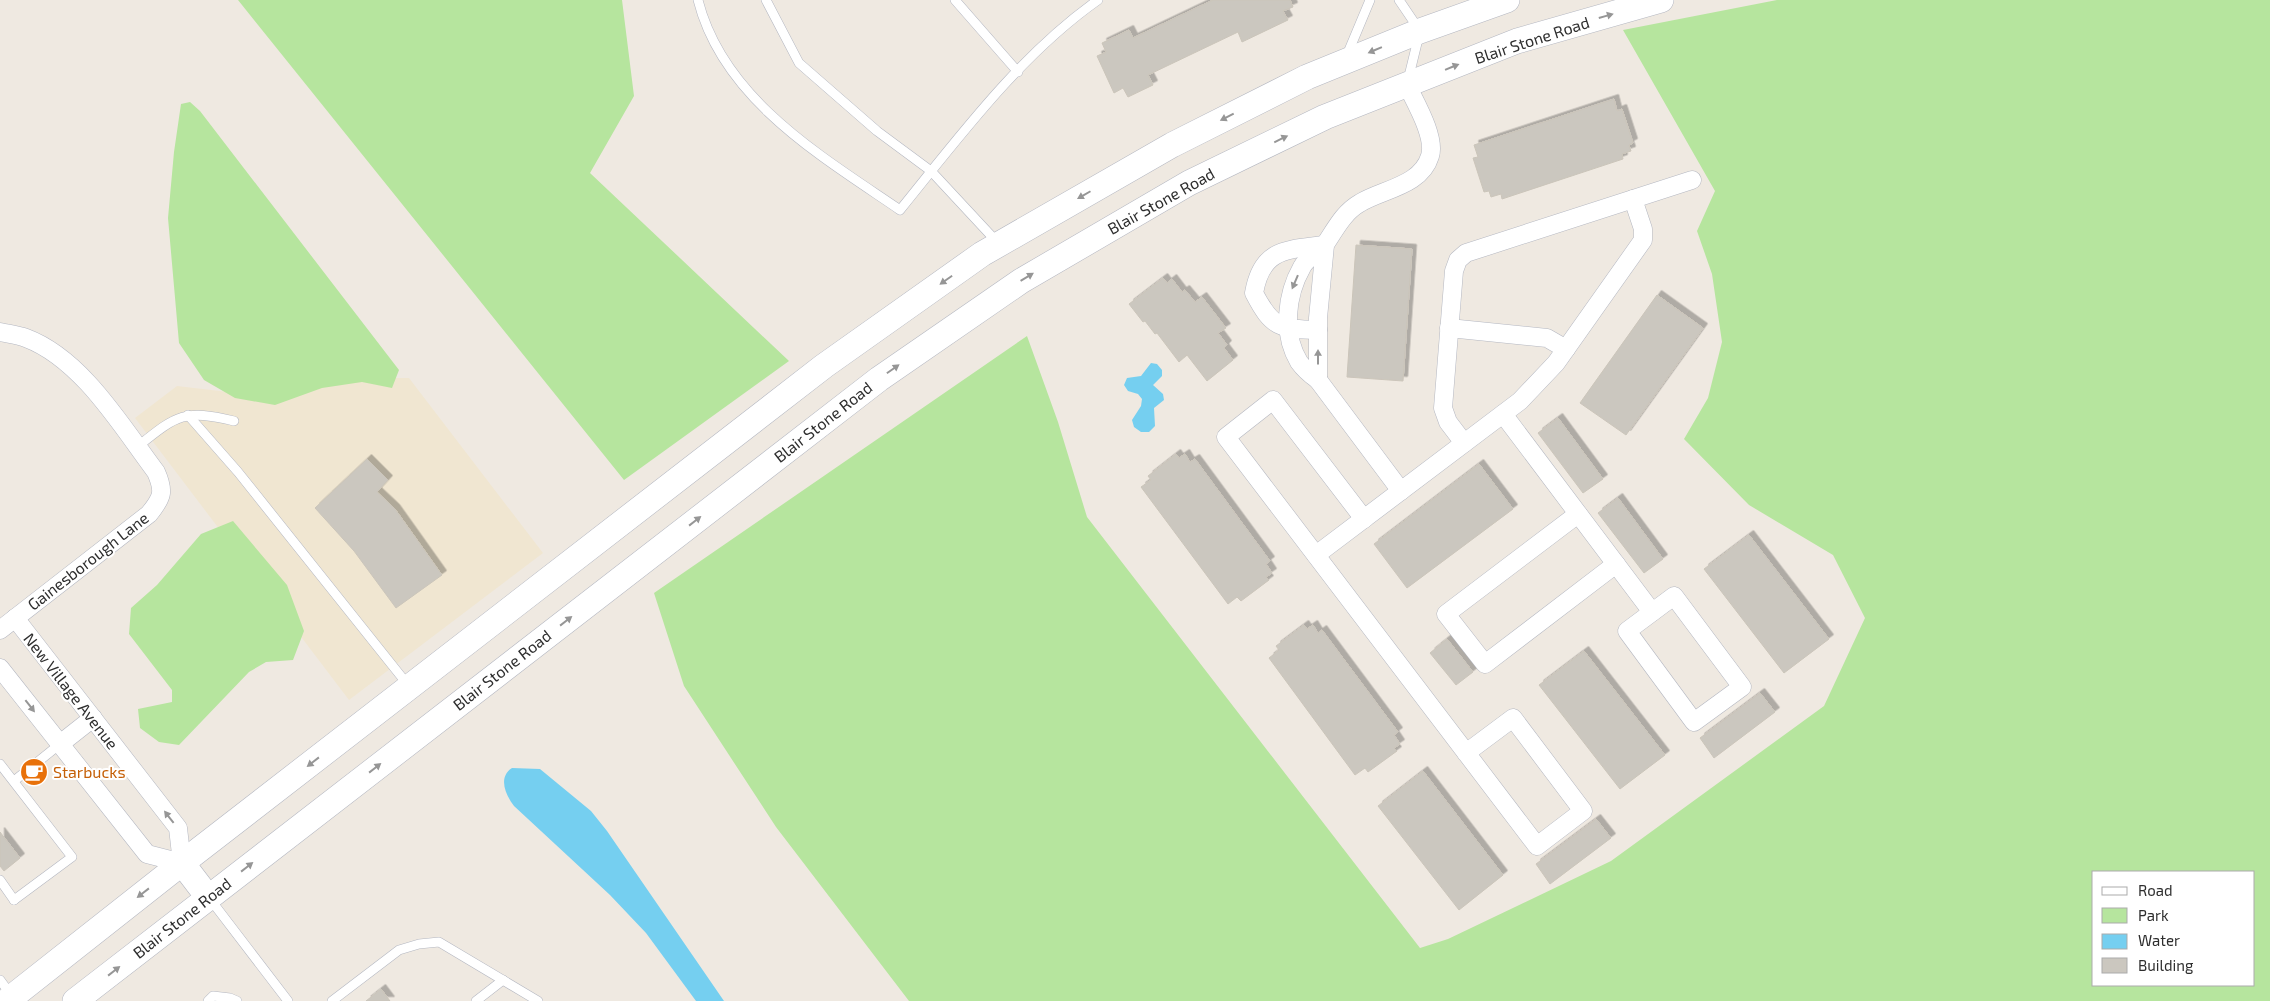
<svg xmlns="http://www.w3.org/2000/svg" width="2270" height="1001" viewBox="0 0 2270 1001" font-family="'Exo 2',sans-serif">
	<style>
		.education { fill: #f0e6d1 }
		.green { fill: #b6e59e; fill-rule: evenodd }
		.water { fill: #75cff0 }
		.building { fill: #cbc7bf; stroke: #cbc5ba; filter: url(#shadow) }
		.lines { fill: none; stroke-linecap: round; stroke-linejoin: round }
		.lane-casing { stroke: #b4b7c1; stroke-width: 10 }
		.street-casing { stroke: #b4b7c1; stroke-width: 19 }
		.secondary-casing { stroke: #b4b7c1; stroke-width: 26 }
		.lane { stroke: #fff; stroke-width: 9 }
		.street { stroke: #fff; stroke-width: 18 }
		.secondary { stroke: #fff; stroke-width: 25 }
		.oneway { fill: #969696 }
		.labels { text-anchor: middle; stroke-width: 4; stroke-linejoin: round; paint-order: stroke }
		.street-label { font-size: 16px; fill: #2e2e2e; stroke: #fff }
		.food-label { font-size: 16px; fill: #c56008; stroke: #fff; text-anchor: start }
	</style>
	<defs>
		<filter id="shadow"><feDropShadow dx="4.5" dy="-4.5" stdDeviation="0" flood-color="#0004"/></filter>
	</defs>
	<rect width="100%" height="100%" fill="#efe9e1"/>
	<path class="education" d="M 335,378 L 409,378 L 543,553 L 349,700 L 135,418 L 177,386 L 289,399 Z"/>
	<g class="green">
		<path d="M 238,0 L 622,0 L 634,96 L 590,173 L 789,361 L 624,480 Z"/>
		<path d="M 1777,0 L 2270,0 L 2270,1001 L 909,1001 L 776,827 L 684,686 L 654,593 L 1027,336 L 1058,422 L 1087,517 L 1420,948 L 1448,939 L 1611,861 L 1824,706 L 1865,618 L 1833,555 L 1749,505 L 1684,439 L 1708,398 L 1722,342 L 1712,274 L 1697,231 L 1715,191 L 1623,30 ZM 2094,872 L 2254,872 L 2254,985 L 2094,985 Z"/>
		<path d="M 190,102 L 200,111 L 399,370 L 392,388 L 362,382 L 322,388 L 275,405 L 235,398 L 204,380 L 179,343 L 168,218 L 174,152 L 181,104 Z"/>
		<path d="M 233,521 L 287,585 L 304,631 L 293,660 L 266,662 L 249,672 L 179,745 L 159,742 L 140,728 L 138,709 L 172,702 L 172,690 L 129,634 L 131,608 L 157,585 L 201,534 Z"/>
	</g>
	<g class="water">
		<path d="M 1151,363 L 1157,364 L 1162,370 L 1162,376 L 1153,385 L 1163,394 L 1164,400 L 1154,408 L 1155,426 L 1149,432 L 1141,432 L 1134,427 L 1132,420 L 1141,406 L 1142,399 L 1138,394 L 1128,391 L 1124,385 L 1127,378 L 1141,376 Z"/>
		<path d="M 512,768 L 540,769 L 591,811 L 607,831 L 724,1001 L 696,1001 L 646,933 L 610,895 L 514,806 C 505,794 498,777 512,768 Z"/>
	</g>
	<g class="building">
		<path d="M 1213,0 L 1290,0 L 1293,7 L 1283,11 L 1288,20 L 1242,42 L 1238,32 L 1148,75 L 1153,85 L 1128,97 L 1123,88 L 1114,93 L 1097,56 L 1106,52 L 1102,43 L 1129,30 L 1133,38 Z"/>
		<path d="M 1614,99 L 1617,111 L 1622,109 L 1633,143 L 1629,145 L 1631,151 L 1622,154 L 1623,159 L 1502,199 L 1501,194 L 1491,197 L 1489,191 L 1484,192 L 1473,158 L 1478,157 L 1474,145 Z"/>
		<path d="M 1356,245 L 1412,249 L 1403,381 L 1347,377 Z"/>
		<path d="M 1163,278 L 1167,283 L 1172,279 L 1182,292 L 1185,290 L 1195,302 L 1202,297 L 1226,328 L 1218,333 L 1227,345 L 1224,348 L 1233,360 L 1207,381 L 1187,355 L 1179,362 L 1157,333 L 1155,334 L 1145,321 L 1143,322 L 1129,304 Z"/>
		<path d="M 1657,295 L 1703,328 L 1626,435 L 1580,403 Z"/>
		<path d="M 1558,418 L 1603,479 L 1583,493 L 1538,433 Z"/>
		<path d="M 1176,454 L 1179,458 L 1185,454 L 1190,462 L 1195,459 L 1270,561 L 1266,564 L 1272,573 L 1266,577 L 1269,580 L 1241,601 L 1237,597 L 1228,604 L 1141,487 L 1151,480 L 1148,476 Z"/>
		<path d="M 367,459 L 388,480 L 377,492 L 395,509 L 442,575 L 396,608 L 354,551 L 315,508 Z"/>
		<path d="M 1479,464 L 1513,509 L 1407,588 L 1374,544 Z"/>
		<path d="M 1618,498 L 1663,559 L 1644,573 L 1598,513 Z"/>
		<path d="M 1749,535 L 1829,639 L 1784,673 L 1704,569 Z"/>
		<path d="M 1304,625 L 1307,629 L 1313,625 L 1318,633 L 1322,630 L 1398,732 L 1394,735 L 1400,744 L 1394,748 L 1397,751 L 1368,772 L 1365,768 L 1355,775 L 1269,658 L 1279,650 L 1276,646 Z"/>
		<path d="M 1447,639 L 1473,672 L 1456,685 L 1430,653 Z"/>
		<path d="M 1584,651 L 1665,755 L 1620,789 L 1539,685 Z"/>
		<path d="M 1760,693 L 1775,712 L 1714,758 L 1700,738 Z"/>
		<path d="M 1423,771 L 1503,875 L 1459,910 L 1378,806 Z"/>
		<path d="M 1596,819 L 1611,838 L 1550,884 L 1536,864 Z"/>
		<path d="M 0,832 L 20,858 L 4,871 L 0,866 Z"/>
		<path d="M 381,989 L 390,1001 L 366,1001 Z"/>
	</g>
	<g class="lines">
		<g class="lane-casing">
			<g id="lane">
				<path d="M 698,0 C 723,99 821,156 900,210 C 960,136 1020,55 1098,0"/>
				<path d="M 766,0 L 799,63 L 877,131 L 931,171 L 997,242"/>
				<path d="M 955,0 L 1018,72"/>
				<path d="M 1399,0 L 1420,31 L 1408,80"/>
				<path d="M 1347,55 L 1370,0"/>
				<path d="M 188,415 L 238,472 L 408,685"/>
				<path d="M 137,447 C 177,415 183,409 234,421"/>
				<path d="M 0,764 L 72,857 L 14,900"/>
				<path d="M 14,781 L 60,744"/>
				<path d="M 0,880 L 14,900"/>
				<path d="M 210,899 L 288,1001"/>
				<path d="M 0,980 L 11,995"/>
				<path d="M 208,1001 L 213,996 L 230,998 L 237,1001"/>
				<path d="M 332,1001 L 399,950 L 419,944 L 439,942 L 538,1001"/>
				<path d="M 476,1001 L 503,980"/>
			</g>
		</g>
		<g class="street-casing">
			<g id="street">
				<path d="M 1325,245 L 1318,318 L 1318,380 C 1311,375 1304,369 1299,362 C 1282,334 1286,295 1302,267 C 1307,257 1320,252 1326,243 C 1336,228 1344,212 1360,203 C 1383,189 1421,186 1430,156 C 1436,137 1415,102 1407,85"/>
				<path d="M 1449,328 L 1547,338 L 1566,349"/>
				<path d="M 1318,330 C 1280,329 1272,328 1254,293 C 1262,248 1286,250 1325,245"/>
				<path d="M 0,332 C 9,334 18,335 26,338 C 82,359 122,427 156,472 C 165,492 162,498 149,514 L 0,630"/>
				<path d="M 1318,380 L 1401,491"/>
				<path d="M 1503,414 L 1652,612"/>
				<path d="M 1464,443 L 1448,422 L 1443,408 L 1454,271 L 1458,260 L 1466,253 L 1692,180"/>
				<path d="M 1578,514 L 1446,614 L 1485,664 L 1616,564"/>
				<path d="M 1364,519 L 1273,400 L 1226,437 L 1537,846 L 1583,811 L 1513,718 L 1466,753"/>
				<path d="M 1316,555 L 1520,401 L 1556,363 L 1643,240 L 1643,229 L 1633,199"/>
				<path d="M 1674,596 L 1742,687 L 1694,722 L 1627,631 Z"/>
				<path d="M 0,668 L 147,854 L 182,863 L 178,828 L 15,618"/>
				<path d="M 60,744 L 93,718"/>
			</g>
		</g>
		<g class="secondary-casing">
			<g id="secondary">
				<path d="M 182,863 L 208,897"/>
				<path d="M 7,1001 L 182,863 L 824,366 L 982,254 L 1172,145 L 1307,77 L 1420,31 L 1507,0"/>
				<path d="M 75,1001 L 879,379 L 1021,281 L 1189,183 L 1325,117 L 1517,41 L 1661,0"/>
			</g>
		</g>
		<use href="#lane" class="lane"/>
		<use href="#street" class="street"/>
		<use href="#secondary" class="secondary"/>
	</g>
	<defs><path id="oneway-solid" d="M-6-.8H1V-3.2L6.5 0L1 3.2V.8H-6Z" transform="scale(1.25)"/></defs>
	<g class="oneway">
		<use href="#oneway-solid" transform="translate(1606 16) rotate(-16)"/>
		<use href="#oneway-solid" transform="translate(1375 50) rotate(157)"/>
		<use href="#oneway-solid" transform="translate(1452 67) rotate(-22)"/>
		<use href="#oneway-solid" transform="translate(1227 117) rotate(153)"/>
		<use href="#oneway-solid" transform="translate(1281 139) rotate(-26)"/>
		<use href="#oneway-solid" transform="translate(1084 195) rotate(150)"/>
		<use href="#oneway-solid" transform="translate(1027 277) rotate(-31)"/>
		<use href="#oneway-solid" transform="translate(946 280) rotate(145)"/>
		<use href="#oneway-solid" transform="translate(1295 282) rotate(113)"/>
		<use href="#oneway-solid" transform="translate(1318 357) rotate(-90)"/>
		<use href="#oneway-solid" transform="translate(893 369) rotate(-35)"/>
		<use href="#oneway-solid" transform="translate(695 521) rotate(-38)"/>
		<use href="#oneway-solid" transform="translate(566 621) rotate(-38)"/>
		<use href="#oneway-solid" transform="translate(30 706) rotate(52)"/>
		<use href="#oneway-solid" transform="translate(313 762) rotate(142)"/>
		<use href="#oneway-solid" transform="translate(375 768) rotate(-38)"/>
		<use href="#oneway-solid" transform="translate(169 817) rotate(-128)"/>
		<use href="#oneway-solid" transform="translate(247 867) rotate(-38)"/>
		<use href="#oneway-solid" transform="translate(143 893) rotate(142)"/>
		<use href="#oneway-solid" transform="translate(114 971) rotate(-38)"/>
	</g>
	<defs>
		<g id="cafe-disc" transform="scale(1.4375)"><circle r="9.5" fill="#e8710a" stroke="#fff"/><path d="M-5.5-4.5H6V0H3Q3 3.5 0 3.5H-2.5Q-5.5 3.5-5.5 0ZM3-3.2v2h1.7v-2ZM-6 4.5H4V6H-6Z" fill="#fff"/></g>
	</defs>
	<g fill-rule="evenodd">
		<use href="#cafe-disc" x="34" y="772"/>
	</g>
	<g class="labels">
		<g class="street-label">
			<text transform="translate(1532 40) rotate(-18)" y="6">Blair Stone Road</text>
			<text transform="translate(1161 201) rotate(-29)" y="6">Blair Stone Road</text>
			<text transform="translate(823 422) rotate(-38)" y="6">Blair Stone Road</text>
			<text transform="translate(88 561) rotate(-38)" y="6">Gainesborough Lane</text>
			<text transform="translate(502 670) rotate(-38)" y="6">Blair Stone Road</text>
			<text transform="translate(71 691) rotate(52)" y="6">New Village Avenue</text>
			<text transform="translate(182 918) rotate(-38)" y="6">Blair Stone Road</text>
		</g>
		<g class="food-label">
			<text x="53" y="778">Starbucks</text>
		</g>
	</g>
	<rect x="2092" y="871" width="162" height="115" fill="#ffffff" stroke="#ababab"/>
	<rect x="2102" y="887" width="25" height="8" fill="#ffffff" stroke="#ababab"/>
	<text x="2138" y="896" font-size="15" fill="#2e2e2e">Road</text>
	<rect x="2102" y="908" width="25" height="15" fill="#b6e59e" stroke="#ababab"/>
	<text x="2138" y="921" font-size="15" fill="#2e2e2e">Park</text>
	<rect x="2102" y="934" width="25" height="15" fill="#75cff0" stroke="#ababab"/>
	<text x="2138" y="946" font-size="15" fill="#2e2e2e">Water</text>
	<rect x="2102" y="958" width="25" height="15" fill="#cbc7bf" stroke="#ababab"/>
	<text x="2138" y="971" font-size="15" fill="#2e2e2e">Building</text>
</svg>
